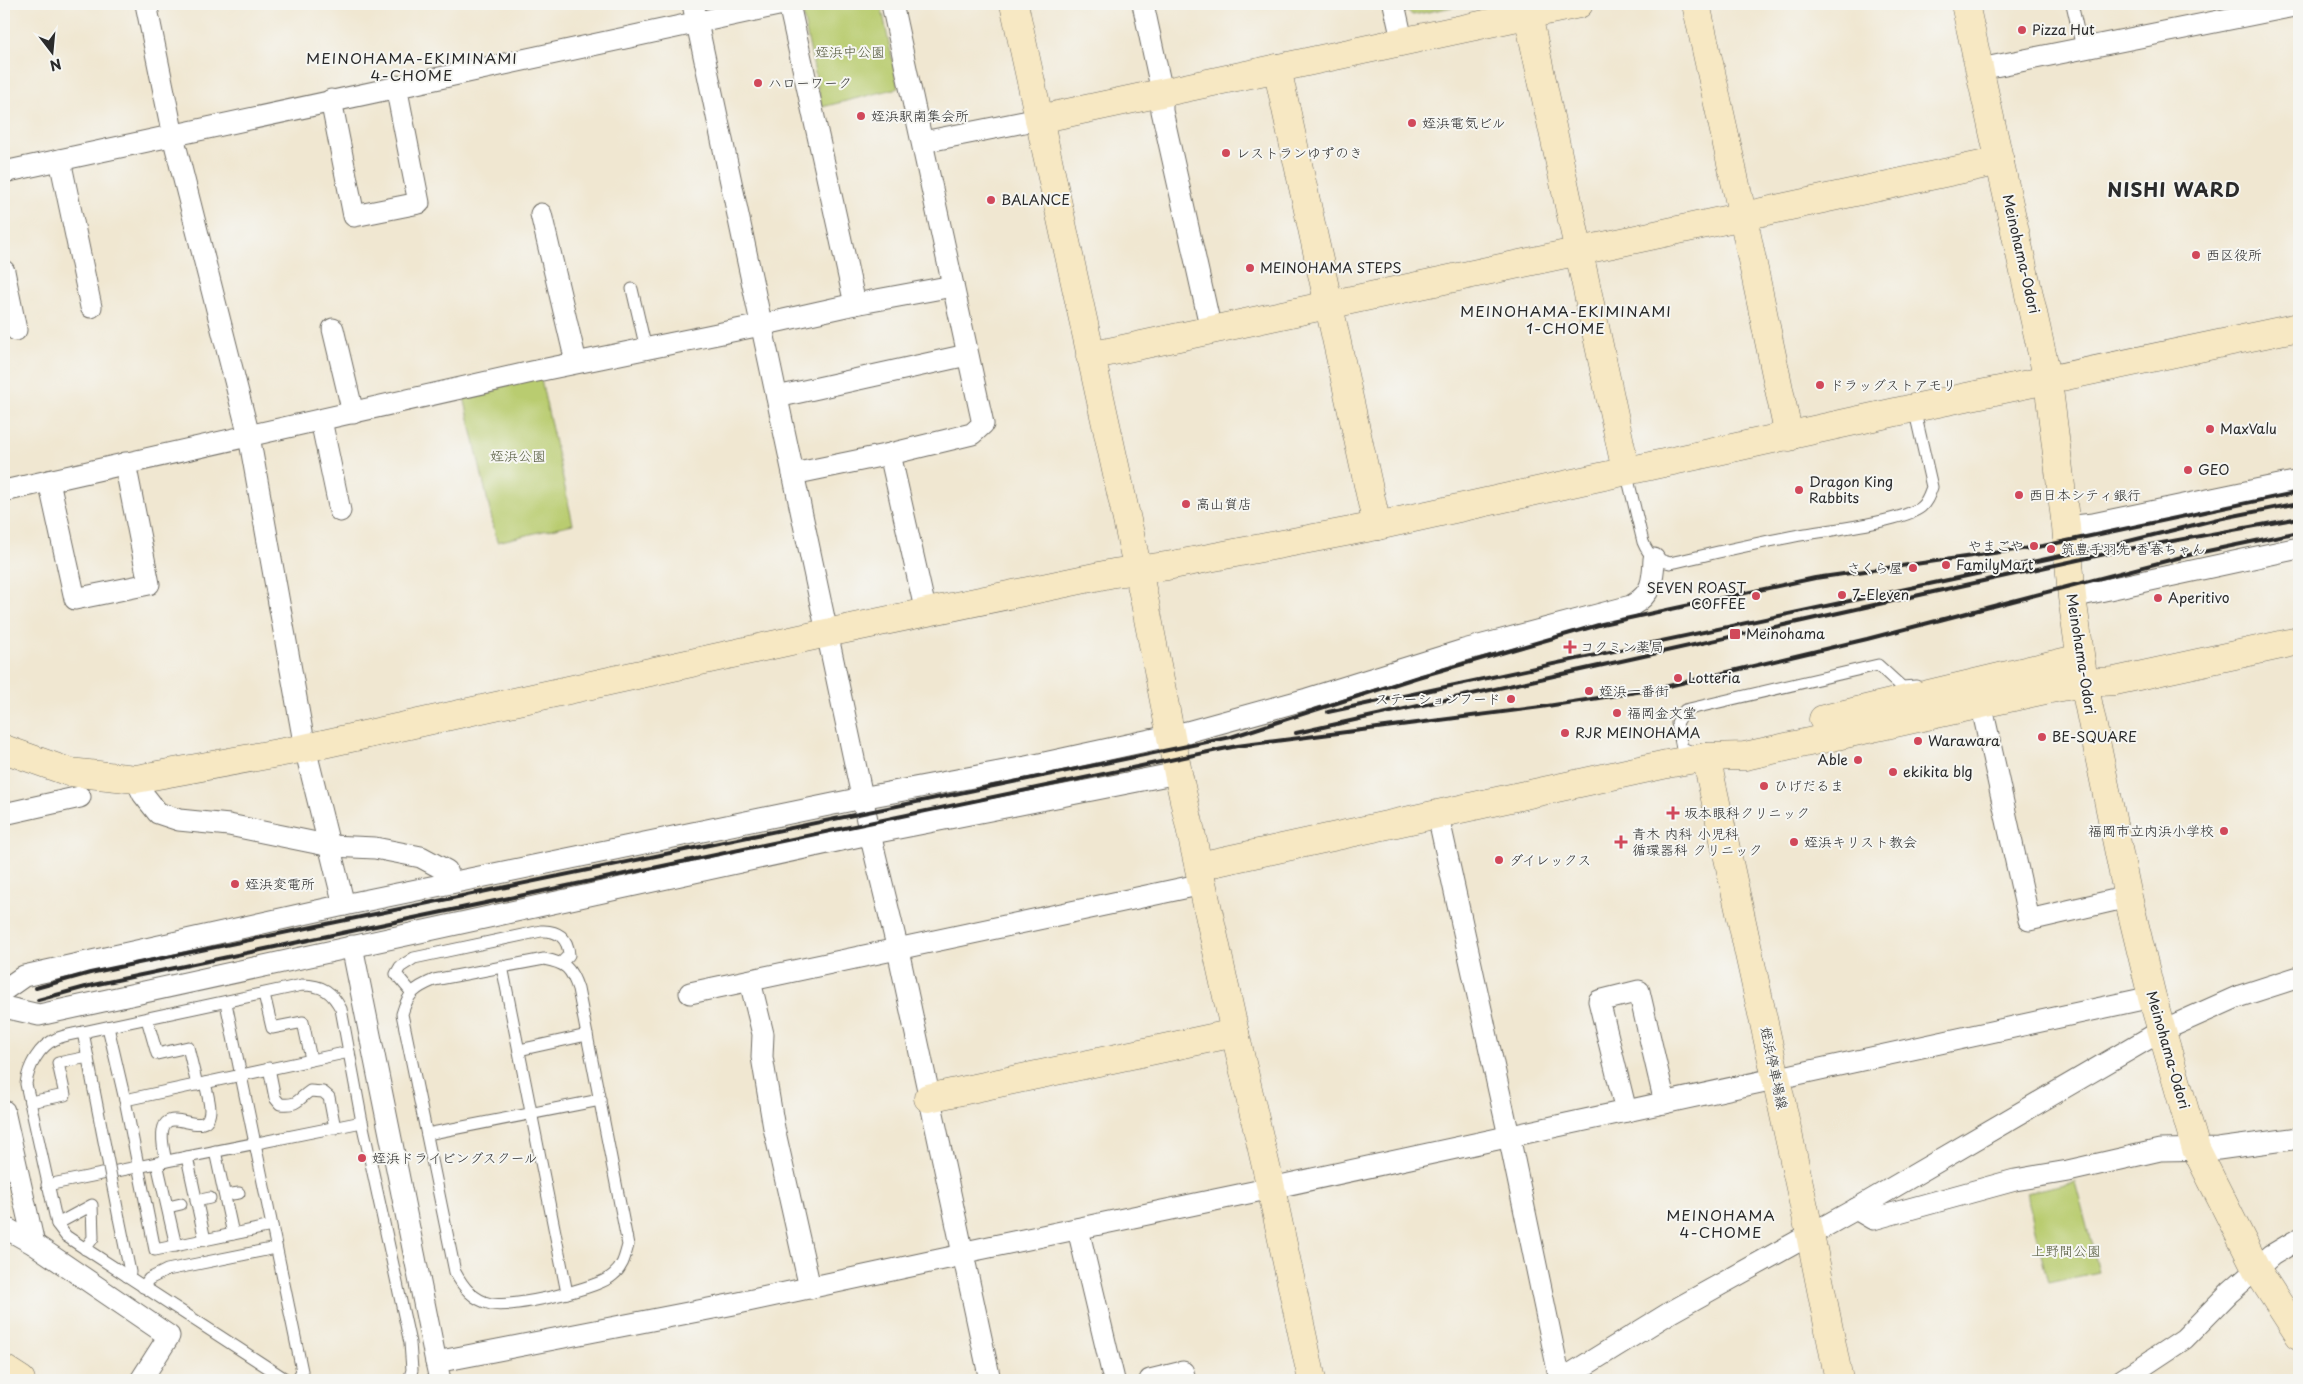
<svg xmlns="http://www.w3.org/2000/svg" width="2303" height="1384" viewBox="0 0 2303 1384" font-family="'Playpen Sans','Klee One',sans-serif">
	<style>
		.green { fill: #b9cc6f; stroke: #727c4d }
		.lines { fill: none; stroke-linecap: round; stroke-linejoin: round }
		.lane-casing { stroke: #706d65; stroke-width: 13 }
		.street-casing { stroke: #706d65; stroke-width: 23 }
		.secondary-casing { stroke: #706d65; stroke-width: 29 }
		.lane { stroke: #fff; stroke-width: 11 }
		.street { stroke: #fff; stroke-width: 21 }
		.secondary { stroke: #f7e8c3; stroke-width: 28 }
		.rail { stroke: #2b2b2b; stroke-width: 4 }
		.lane-bridge-casing { stroke: #706d65; stroke-width: 13; stroke-linecap: butt }
		.lane-bridge { stroke: #fff; stroke-width: 11 }
		.poi-dot { fill: #d1495b; stroke: #f6f6f2; stroke-width: 2 }
		.labels { text-anchor: middle; stroke-width: 4; stroke-linejoin: round; paint-order: stroke }
		.poi-label { font-size: 14px; fill: #2b2b2b; stroke: #f6f6f2; text-anchor: start }
		.park-label { font-size: 14px; fill: #565b3f; stroke: #f6f6f2 }
		.street-label { font-size: 14px; fill: #2b2b2b; stroke: #f6f6f2 }
		.neighbourhood-label { font-size: 15px; letter-spacing: 1px; fill: #2b2b2b; stroke: #f6f6f2 }
		.district-label { font-size: 19px; font-weight: bold; letter-spacing: 1px; fill: #2b2b2b; stroke: #f6f6f2 }
	</style>
	<rect width="100%" height="100%" fill="#f6f6f2"/>
	<filter id="ink" filterUnits="userSpaceOnUse"><feTurbulence type="fractalNoise" baseFrequency=".02" numOctaves="2"/><feDisplacementMap in="SourceGraphic" scale="10" xChannelSelector="R" yChannelSelector="G"/><feConvolveMatrix kernelMatrix="1 2 1 2 8 2 1 2 1" color-interpolation-filters="sRGB"/></filter>
	<filter id="wash" filterUnits="userSpaceOnUse"><feTurbulence type="fractalNoise" baseFrequency=".0096" numOctaves="4" result="noise"/><feDisplacementMap in="SourceGraphic" scale="20" xChannelSelector="R" yChannelSelector="G"/><feGaussianBlur stdDeviation="1.12" result="paint"/><feColorMatrix in="noise" values="0 0 0 0 0 0 0 0 0 0 0 0 0 0 0 0 0 1.4 0 .05"/><feComposite in="paint" operator="in"/></filter>
	<g filter="url(#wash)">
		<rect width="100%" height="100%" fill="#f0e7d1"/>
		<g class="green">
			<path d="M 826,4 L 881,4 L 898,88 L 822,107 L 803,16 L 805,9 Z"/>
			<path d="M 1402,4 L 1467,4 L 1413,15 L 1404,10 Z"/>
			<path d="M 539,371 L 573,524 L 497,542 L 462,388 Z"/>
			<path d="M 2075,1182 L 2099,1272 L 2048,1283 L 2026,1192 Z"/>
		</g>
	</g>
	<g filter="url(#ink)">
		<g class="lines">
			<g class="lane-casing">
				<g id="lane">
					<path d="M 2072,4 L 2082,48"/>
					<path d="M 632,289 L 646,349"/>
					<path d="M 1626,471 L 1643,542 C 1649,557 1655,559 1670,563 C 1715,553 1760,542 1806,534 C 1830,530 1904,521 1921,507 C 1927,502 1929,495 1932,487 L 1914,408"/>
					<path d="M 1695,753 L 1682,748 L 1677,723 L 1685,710 L 1878,665 L 1902,687 L 1916,686"/>
					<path d="M 544,959 C 566,963 571,968 578,989 L 628,1245 C 625,1256 623,1267 613,1275 C 598,1289 511,1308 491,1304 C 473,1300 463,1287 455,1272 L 402,1014 C 408,993 415,988 434,980 Z"/>
					<path d="M 502,966 L 567,1293"/>
					<path d="M 412,993 L 396,974 L 400,967 L 414,958 L 541,931 C 558,930 568,938 569,955 L 562,962"/>
					<path d="M 264,994 L 272,1028 L 303,1022 L 311,1059"/>
					<path d="M 226,1003 L 302,1371 L 297,1380"/>
					<path d="M 147,1019 L 157,1054 L 188,1047 L 197,1085"/>
					<path d="M 108,1027 L 125,1100 L 155,1250 L 272,1226"/>
					<path d="M 83,1032 L 94,1090"/>
					<path d="M 519,1050 L 587,1035"/>
					<path d="M 269,1068 L 275,1098 L 280,1104 C 298,1106 297,1100 310,1091 L 323,1092 L 329,1097 L 335,1128"/>
					<path d="M 125,1100 L 349,1052"/>
					<path d="M 30,1102 L 65,1095 L 58,1063 L 88,1057"/>
					<path d="M 427,1134 L 600,1100"/>
					<path d="M 215,1151 L 233,1234"/>
					<path d="M 187,1157 L 205,1240"/>
					<path d="M 166,1161 C 147,1081 208,1150 210,1110 C 210,1102 207,1092 205,1083"/>
					<path d="M 157,1163 L 176,1246"/>
					<path d="M 47,1185 L 362,1122"/>
					<path d="M 225,1195 L 239,1193"/>
					<path d="M 196,1201 L 210,1198"/>
					<path d="M 168,1207 L 181,1204"/>
					<path d="M 119,1218 L 130,1272 L 127,1276"/>
					<path d="M 57,1224 L 92,1205 L 93,1238 L 85,1249"/>
					<path d="M 143,1287 L 149,1279 L 167,1270 L 276,1248"/>
					<path d="M 287,1380 L 78,1244 L 66,1236 L 57,1224 L 26,1084 C 28,1067 39,1046 56,1039 C 64,1035 74,1034 83,1032 L 302,985 C 323,985 332,992 341,1009 L 362,1122 L 410,1343 L 412,1370 L 409,1380"/>
				</g>
			</g>
			<g class="street-casing">
				<g id="street">
					<path d="M 146,4 L 173,136 L 249,436 L 305,748 L 344,905"/>
					<path d="M 693,4 L 870,834 L 898,950 L 990,1380"/>
					<path d="M 789,4 L 855,304"/>
					<path d="M 1143,4 L 1162,92 L 1162,111 L 1211,330"/>
					<path d="M 1394,4 L 1402,40"/>
					<path d="M 1980,69 L 2299,5"/>
					<path d="M 331,100 L 354,216 L 419,203 L 396,86"/>
					<path d="M 923,142 L 1039,119"/>
					<path d="M 60,160 L 91,307"/>
					<path d="M 4,172 L 783,4"/>
					<path d="M 541,214 L 576,362"/>
					<path d="M 4,271 L 16,330"/>
					<path d="M 333,329 L 353,413"/>
					<path d="M 777,397 L 967,355"/>
					<path d="M 321,420 L 340,511"/>
					<path d="M 890,454 L 926,613"/>
					<path d="M 793,474 L 890,454 L 972,434 L 983,424 L 892,4"/>
					<path d="M 49,481 L 75,599 L 149,584 L 125,463"/>
					<path d="M 4,491 L 532,372 L 761,325 L 855,304 L 953,286"/>
					<path d="M 2066,527 L 2093,524 L 2299,481"/>
					<path d="M 2072,597 L 2299,548"/>
					<path d="M 1981,703 L 2029,920 L 2128,897"/>
					<path d="M 136,779 L 143,794 L 158,813 L 179,820 L 229,825 L 331,846 L 375,848 L 421,857 L 447,871 L 451,882"/>
					<path d="M 4,814 L 80,797"/>
					<path d="M 1438,815 L 1509,1136 L 1560,1380"/>
					<path d="M 352,946 L 436,1362"/>
					<path d="M 750,981 L 763,1034 L 762,1057 L 774,1128 L 810,1288"/>
					<path d="M 4,990 L 24,976 L 344,905 L 872,796 L 1026,767 L 1187,732 L 1307,699 L 1464,650 L 1631,606 C 1652,594 1653,582 1654,559"/>
					<path d="M 690,993 L 1203,884"/>
					<path d="M 4,1007 L 39,1015 L 878,832 L 1178,773"/>
					<path d="M 4,1111 L 34,1244"/>
					<path d="M 1626,1111 L 1599,1001 L 1639,991 L 1665,1103"/>
					<path d="M 1856,1209 L 1873,1219 L 2015,1180 L 2068,1171 L 2160,1150 L 2218,1149 L 2299,1138"/>
					<path d="M 4,1227 L 34,1244 L 169,1336 L 141,1380"/>
					<path d="M 1078,1229 L 1114,1380"/>
					<path d="M 440,1380 L 436,1362 L 734,1304 L 962,1255 L 970,1251 L 1253,1192 L 2152,997"/>
					<path d="M 1150,1380 L 1183,1372 L 1185,1380"/>
					<path d="M 1561,1380 L 1671,1312 L 1856,1209 L 2161,1031 L 2237,997 L 2299,977"/>
					<path d="M 2122,1380 L 2184,1339 L 2230,1292 L 2272,1255 L 2299,1239"/>
				</g>
			</g>
			<g class="secondary-casing">
				<g id="secondary">
					<path d="M 1014,4 L 1144,598 L 1178,773 L 1235,1033 L 1271,1188 L 1312,1380"/>
					<path d="M 1696,4 L 1746,231 L 1789,437"/>
					<path d="M 1965,4 L 2048,381 L 2066,527 L 2072,597 L 2084,683 L 2128,897 L 2152,997 L 2196,1149 L 2257,1270 L 2299,1335"/>
					<path d="M 1528,15 L 1626,471"/>
					<path d="M 1277,68 L 1377,526"/>
					<path d="M 1039,119 L 1579,4"/>
					<path d="M 1090,356 L 2000,161"/>
					<path d="M 1823,719 L 2080,658"/>
					<path d="M 4,749 L 69,772 L 136,779 L 305,748 L 827,633 L 1114,573 L 1167,566 L 1377,526 L 1914,408 L 2299,327"/>
					<path d="M 1706,757 L 1810,1234 L 1839,1380"/>
					<path d="M 1199,866 L 1667,764 L 1706,757 L 1745,756 L 2045,690 L 2084,683 L 2115,681 L 2299,641"/>
					<path d="M 928,1098 L 1235,1033"/>
					<path d="M 4,1369 L 21,1380"/>
				</g>
			</g>
			<use href="#lane" class="lane"/>
			<use href="#street" class="street"/>
			<use href="#secondary" class="secondary"/>
			<g class="rail">
				<path d="M 1328,712 L 2117,544 L 2218,519 L 2299,503"/>
				<path d="M 1296,733 L 2123,550 L 2299,518"/>
				<path d="M 36,988 L 90,973 L 1231,737 L 1418,677 L 1602,624 L 1815,578 L 2043,546 L 2299,492"/>
				<path d="M 38,1000 L 93,985 L 1237,746 L 1541,707 L 1656,689 L 1867,639 L 2193,554 L 2299,532"/>
			</g>
			<g class="lane-bridge-casing">
				<path id="lane-bridge" d="M 94,1090 L 119,1218"/>
			</g>
			<use href="#lane-bridge" class="lane-bridge"/>
		</g>
	</g>
	<g class="poi-dot">
		<circle cx="2022" cy="30" r="5"/>
		<circle cx="758" cy="83" r="5"/>
		<circle cx="861" cy="116" r="5"/>
		<circle cx="1412" cy="123" r="5"/>
		<circle cx="1226" cy="153" r="5"/>
		<circle cx="991" cy="200" r="5"/>
		<circle cx="2196" cy="255" r="5"/>
		<circle cx="1250" cy="268" r="5"/>
		<circle cx="1820" cy="385" r="5"/>
		<circle cx="2210" cy="429" r="5"/>
		<circle cx="2188" cy="470" r="5"/>
		<circle cx="1799" cy="490" r="5"/>
		<circle cx="2019" cy="495" r="5"/>
		<circle cx="1186" cy="504" r="5"/>
		<circle cx="2034" cy="546" r="5"/>
		<circle cx="2051" cy="549" r="5"/>
		<circle cx="1946" cy="565" r="5"/>
		<circle cx="1913" cy="568" r="5"/>
		<circle cx="1842" cy="595" r="5"/>
		<circle cx="1756" cy="596" r="5"/>
		<circle cx="2158" cy="598" r="5"/>
		<rect x="1729" y="628" width="12" height="12" rx="2.5"/>
		<path d="M1567.5 639.5h5v5h5v5h-5v5h-5v-5h-5v-5h5z"/>
		<circle cx="1678" cy="678" r="5"/>
		<circle cx="1589" cy="691" r="5"/>
		<circle cx="1511" cy="699" r="5"/>
		<circle cx="1617" cy="713" r="5"/>
		<circle cx="1565" cy="733" r="5"/>
		<circle cx="2042" cy="737" r="5"/>
		<circle cx="1918" cy="741" r="5"/>
		<circle cx="1858" cy="760" r="5"/>
		<circle cx="1893" cy="772" r="5"/>
		<circle cx="1764" cy="786" r="5"/>
		<path d="M1670.5 805.5h5v5h5v5h-5v5h-5v-5h-5v-5h5z"/>
		<circle cx="2224" cy="831" r="5"/>
		<path d="M1618.5 834.5h5v5h5v5h-5v5h-5v-5h-5v-5h5z"/>
		<circle cx="1794" cy="842" r="5"/>
		<circle cx="1499" cy="860" r="5"/>
		<circle cx="235" cy="884" r="5"/>
		<circle cx="362" cy="1158" r="5"/>
	</g>
	<g class="labels">
		<g class="poi-label">
			<text x="2032" y="35">Pizza Hut</text>
			<text x="768" y="88">ハローワーク</text>
			<text x="871" y="121">姪浜駅南集会所</text>
			<text x="1422" y="128">姪浜電気ビル</text>
			<text x="1236" y="158">レストランゆずのき</text>
			<text x="1001" y="205">BALANCE</text>
			<text x="2206" y="260">西区役所</text>
			<text x="1260" y="273">MEINOHAMA STEPS</text>
			<text x="1830" y="390">ドラッグストアモリ</text>
			<text x="2220" y="434">MaxValu</text>
			<text x="2198" y="475">GEO</text>
			<text x="1809" y="487">Dragon King<tspan x="1809" dy="16">Rabbits</tspan></text>
			<text x="2029" y="500">西日本シティ銀行</text>
			<text x="1196" y="509">高山質店</text>
			<text x="2024" y="551" text-anchor="end">やまごや</text>
			<text x="2061" y="554">筑豊手羽先 香春ちゃん</text>
			<text x="1956" y="570">FamilyMart</text>
			<text x="1903" y="573" text-anchor="end">さくら屋</text>
			<text x="1746" y="593" text-anchor="end">SEVEN ROAST<tspan x="1746" dy="16">COFFEE</tspan></text>
			<text x="1852" y="600">7-Eleven</text>
			<text x="2168" y="603">Aperitivo</text>
			<text x="1746" y="639">Meinohama</text>
			<text x="1580" y="652">コクミン薬局</text>
			<text x="1688" y="683">Lotteria</text>
			<text x="1599" y="696">姪浜一番街</text>
			<text x="1501" y="704" text-anchor="end">ステーションフード</text>
			<text x="1627" y="718">福岡金文堂</text>
			<text x="1575" y="738">RJR MEINOHAMA</text>
			<text x="2052" y="742">BE-SQUARE</text>
			<text x="1928" y="746">Warawara</text>
			<text x="1848" y="765" text-anchor="end">Able</text>
			<text x="1903" y="777">ekikita blg</text>
			<text x="1774" y="791">ひげだるま</text>
			<text x="1684" y="818">坂本眼科クリニック</text>
			<text x="2214" y="836" text-anchor="end">福岡市立内浜小学校</text>
			<text x="1632" y="839">青木 内科 小児科<tspan x="1632" dy="16">循環器科 クリニック</tspan></text>
			<text x="1804" y="847">姪浜キリスト教会</text>
			<text x="1509" y="865">ダイレックス</text>
			<text x="245" y="889">姪浜変電所</text>
			<text x="372" y="1163">姪浜ドライビングスクール</text>
		</g>
		<g class="park-label">
			<text x="850" y="57">姪浜中公園</text>
			<text x="518" y="461">姪浜公園</text>
			<text x="2066" y="1256">上野間公園</text>
		</g>
		<g class="street-label">
			<text transform="translate(2021 254) rotate(77)" y="5">Meinohama-Odori</text>
			<text transform="translate(2081 654) rotate(81)" y="5">Meinohama-Odori</text>
			<text transform="translate(2168 1050) rotate(74)" y="5">Meinohama-Odori</text>
			<text transform="translate(1774 1068) rotate(78)" y="5">姪浜停車場線</text>
		</g>
		<g class="neighbourhood-label">
			<text x="412" y="64">MEINOHAMA-EKIMINAMI<tspan x="412" dy="17">4-CHOME</tspan></text>
			<text x="1566" y="317">MEINOHAMA-EKIMINAMI<tspan x="1566" dy="17">1-CHOME</tspan></text>
			<text x="1721" y="1221">MEINOHAMA<tspan x="1721" dy="17">4-CHOME</tspan></text>
		</g>
		<g class="district-label">
			<text x="2174" y="197">NISHI WARD</text>
		</g>
	</g>
	<rect width="2303" height="1384" fill="none" stroke="#f6f6f2" stroke-width="20"/>
	<g transform="translate(52 52) rotate(164)" stroke="#f6f6f2" stroke-width="4" paint-order="stroke">
	<path d="M0-4L9 19L0 12L-9 19Z" fill="#2b2b2b"/>
	<text y="-8" font-size="14" font-weight="bold" text-anchor="middle" fill="#2b2b2b">N</text>
	</g>
</svg>
